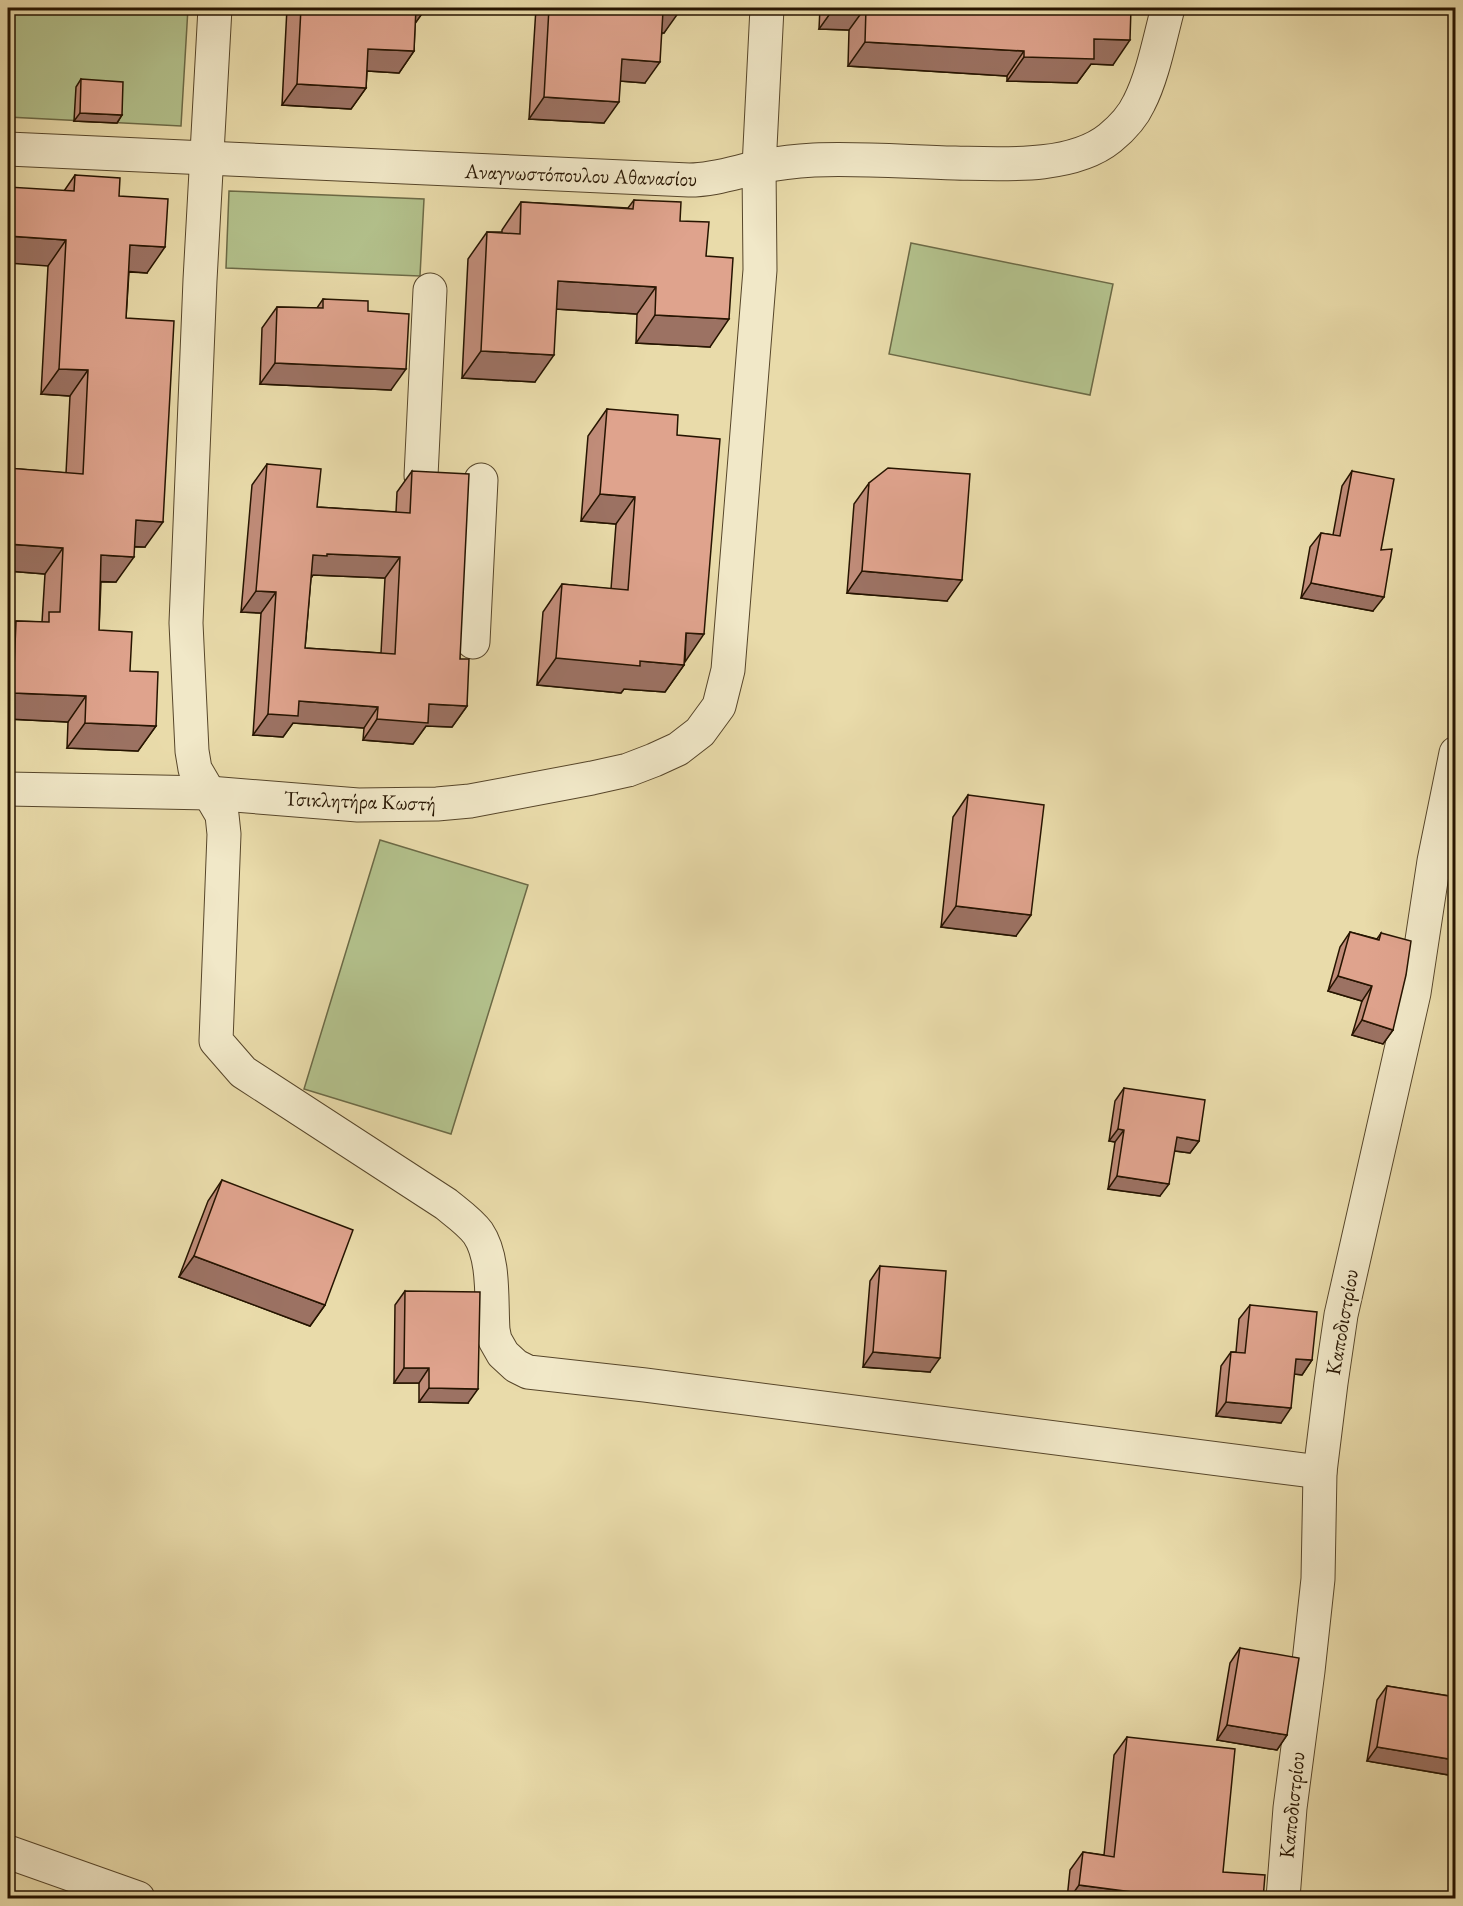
<svg xmlns="http://www.w3.org/2000/svg" width="1463" height="1906" viewBox="0 0 1463 1906" font-family="'EB Garamond',serif">
	<style>
		.green { fill: #b3c18c; stroke: #6c6a46; stroke-width: 1.5 }
		.lines { fill: none; stroke-linecap: round; stroke-linejoin: round }
		.street-casing { stroke: #57462a; stroke-width: 35 }
		.street { stroke: #f1e8c8; stroke-width: 33 }
		.wall { fill: #c08c79; stroke: #261400; stroke-width: 1.5; fill-rule: evenodd }
		.shaded-wall { fill: #9c7263; stroke: #261400; stroke-width: 1.5 }
		.building { fill: #dfa38d; stroke: #261400; stroke-width: 1.5; fill-rule: evenodd }
		.labels { text-anchor: middle; stroke-width: 4.5; stroke-linejoin: round; paint-order: stroke }
		.street-label { font-size: 21px; fill: #261400; stroke: #f1e8c8 }
	</style>
	<rect width="100%" height="100%" fill="#e9dbaa"/>
	<filter id="stains"><feTurbulence type="fractalNoise" baseFrequency=".00333" numOctaves="4"/><feColorMatrix values="0 0 0 0 .2 0 0 0 0 .09 0 0 0 0 .02 0 0 0 .5 -.17"/></filter>
	<radialGradient id="worn" r=".72"><stop offset=".6" stop-color="#630" stop-opacity="0"/><stop offset="1" stop-color="#630" stop-opacity=".3"/></radialGradient>
	<g class="green">
		<path d="M 8,8 L 188,8 L 181,126 L 8,117 Z"/>
		<path d="M 229,191 L 424,199 L 420,276 L 226,268 Z"/>
		<path d="M 911,243 L 1113,284 L 1090,395 L 889,354 Z"/>
		<path d="M 380,840 L 528,885 L 451,1134 L 304,1089 Z"/>
	</g>
	<g class="lines">
		<g class="street-casing">
			<g id="street">
				<path d="M 215,8 L 200,280 L 186,623 L 192,751 L 195,769 L 222,815 L 224,834 L 216,1041 L 243,1072 L 446,1204 C 457,1213 470,1222 478,1233 C 495,1258 491,1300 493,1330 L 495,1340 L 503,1354 L 516,1366 L 528,1372 L 645,1385 L 1320,1472"/>
				<path d="M 8,149 L 689,180 C 714,180 736,172 760,167 C 778,163 796,161 814,160 C 861,158 909,162 955,163 C 1002,164 1072,169 1110,138 C 1121,129 1133,116 1139,103 C 1153,76 1160,37 1168,8"/>
				<path d="M 421,476 L 430,290"/>
				<path d="M 473,642 L 481,480"/>
				<path d="M 8,789 L 209,793 L 358,805 L 437,804 L 470,801 L 592,778 L 628,770 L 654,760 L 678,749 L 700,732 L 719,706 L 728,670 L 760,270 L 759,167 L 767,8"/>
				<path d="M 8,1852 L 138,1898"/>
				<path d="M 1283,1898 L 1290,1808 L 1308,1671 L 1318,1579 L 1320,1472 L 1331,1383 L 1341,1315 L 1414,993 L 1434,861 L 1456,753"/>
			</g>
		</g>
		<use href="#street" class="street"/>
	</g>
	<g class="wall">
		<path d="M 287,8 L 426,8 L 415,23 L 414,51 L 399,73 L 367,71 L 366,88 L 351,109 L 282,105 Z"/>
		<path d="M 536,8 L 679,8 L 664,33 L 662,33 L 645,83 L 620,81 L 604,123 L 529,119 Z"/>
		<path d="M 820,8 L 1131,8 L 1113,65 L 1091,64 L 1077,83 L 1007,81 L 1007,76 L 848,66 L 849,30 L 819,29 Z"/>
		<path d="M 81,79 L 122,115 L 117,123 L 74,121 L 76,87 Z"/>
		<path d="M 75,175 L 119,196 L 147,273 L 129,272 L 126,318 L 145,547 L 134,547 L 116,582 L 101,582 L 99,630 L 130,671 L 156,726 L 138,751 L 67,748 L 68,722 L 8,719 L 8,633 L 16,621 L 42,622 L 45,574 L 8,571 L 8,468 L 66,473 L 70,396 L 41,394 L 48,266 L 64,191 Z"/>
		<path d="M 634,200 L 680,221 L 706,256 L 710,347 L 636,343 L 637,314 L 556,309 L 535,382 L 462,378 L 468,259 L 487,232 L 502,232 L 502,230 L 521,202 L 628,208 Z"/>
		<path d="M 323,299 L 368,311 L 391,390 L 260,384 L 262,328 L 277,307 L 317,308 Z"/>
		<path d="M 607,409 L 677,435 L 684,661 L 684,665 L 665,692 L 624,689 L 621,693 L 537,685 L 543,612 L 562,584 L 611,589 L 616,524 L 581,521 L 588,436 Z"/>
		<path d="M 267,464 L 317,507 L 396,512 L 397,492 L 412,471 L 460,659 L 467,706 L 452,727 L 426,726 L 413,744 L 363,740 L 364,728 L 293,723 L 283,737 L 253,735 L 261,613 L 241,612 L 252,485 ZM 313,575 L 385,578 L 381,653 L 305,648 L 311,577 Z"/>
		<path d="M 1352,471 L 1381,550 L 1373,611 L 1301,598 L 1310,547 L 1321,533 L 1333,535 L 1342,486 Z"/>
		<path d="M 869,483 L 947,601 L 847,593 L 854,504 Z"/>
		<path d="M 968,795 L 1016,936 L 941,927 L 953,817 Z"/>
		<path d="M 1350,932 L 1377,939 L 1381,933 L 1393,1030 L 1383,1044 L 1352,1035 L 1362,1001 L 1328,991 L 1340,947 Z"/>
		<path d="M 1124,1088 L 1199,1141 L 1190,1153 L 1174,1151 L 1160,1196 L 1108,1189 L 1115,1142 L 1109,1141 L 1115,1101 Z"/>
		<path d="M 222,1180 L 325,1305 L 310,1326 L 179,1277 L 208,1201 Z"/>
		<path d="M 880,1266 L 930,1372 L 863,1367 L 870,1281 Z"/>
		<path d="M 405,1291 L 468,1403 L 419,1402 L 419,1383 L 394,1383 L 395,1305 Z"/>
		<path d="M 1250,1305 L 1312,1360 L 1302,1375 L 1294,1374 L 1281,1423 L 1216,1416 L 1221,1366 L 1231,1352 L 1236,1352 L 1239,1319 Z"/>
		<path d="M 1240,1648 L 1287,1735 L 1277,1750 L 1217,1740 L 1230,1663 Z"/>
		<path d="M 1387,1686 L 1455,1697 L 1455,1776 L 1367,1761 L 1377,1700 Z"/>
		<path d="M 1127,1737 L 1223,1872 L 1263,1899 L 1067,1899 L 1070,1870 L 1083,1852 L 1104,1855 L 1114,1755 Z"/>
	</g>
	<g class="shaded-wall">
		<path d="M 413,8 L 426,8 L 414,25 Z"/>
		<path d="M 834,8 L 865,8 L 849,30 L 819,29 Z"/>
		<path d="M 663,11 L 679,12 L 664,33 L 648,32 Z"/>
		<path d="M 1094,39 L 1130,40 L 1113,65 L 1091,64 L 1077,83 L 1007,81 L 1024,57 Z"/>
		<path d="M 865,42 L 1024,51 L 1007,76 L 848,66 Z"/>
		<path d="M 368,49 L 414,51 L 399,73 L 353,70 Z"/>
		<path d="M 622,59 L 660,62 L 645,83 L 607,80 Z"/>
		<path d="M 297,84 L 366,88 L 351,109 L 282,105 Z"/>
		<path d="M 544,97 L 619,102 L 604,123 L 529,119 Z"/>
		<path d="M 80,113 L 122,115 L 117,123 L 74,121 Z"/>
		<path d="M 8,236 L 66,240 L 48,266 L 8,263 Z"/>
		<path d="M 130,245 L 165,247 L 147,273 L 112,270 Z"/>
		<path d="M 558,281 L 656,287 L 637,314 L 539,308 Z"/>
		<path d="M 655,315 L 729,319 L 710,347 L 636,343 Z"/>
		<path d="M 481,351 L 554,355 L 535,382 L 462,378 Z"/>
		<path d="M 275,363 L 406,369 L 391,390 L 260,384 Z"/>
		<path d="M 59,369 L 88,370 L 70,396 L 41,394 Z"/>
		<path d="M 600,494 L 635,497 L 616,524 L 581,521 Z"/>
		<path d="M 136,520 L 163,522 L 145,547 L 118,546 Z"/>
		<path d="M 8,544 L 63,548 L 45,574 L 8,571 Z"/>
		<path d="M 327,554 L 400,557 L 385,578 L 313,575 L 312,577 L 298,577 L 313,555 Z"/>
		<path d="M 101,555 L 134,557 L 116,582 L 83,581 Z"/>
		<path d="M 862,571 L 962,580 L 947,601 L 847,593 Z"/>
		<path d="M 1311,583 L 1384,597 L 1373,611 L 1301,598 Z"/>
		<path d="M 256,591 L 276,592 L 261,613 L 241,612 Z"/>
		<path d="M 686,633 L 704,634 L 685,662 Z"/>
		<path d="M 556,658 L 640,661 L 684,665 L 665,692 L 624,689 L 621,693 L 537,685 Z"/>
		<path d="M 13,693 L 86,696 L 68,722 L 8,719 L 8,701 Z"/>
		<path d="M 299,701 L 378,707 L 364,728 L 293,723 L 283,737 L 253,735 L 268,714 Z"/>
		<path d="M 429,704 L 467,706 L 452,727 L 426,726 L 413,744 L 363,740 L 377,719 Z"/>
		<path d="M 85,723 L 156,726 L 138,751 L 67,748 Z"/>
		<path d="M 956,906 L 1031,915 L 1016,936 L 941,927 Z"/>
		<path d="M 1338,976 L 1372,986 L 1362,1001 L 1328,991 Z"/>
		<path d="M 1362,1020 L 1393,1030 L 1383,1044 L 1352,1035 Z"/>
		<path d="M 1118,1129 L 1124,1130 L 1115,1142 L 1109,1141 Z"/>
		<path d="M 1177,1137 L 1199,1141 L 1190,1153 L 1168,1150 Z"/>
		<path d="M 1117,1176 L 1169,1184 L 1160,1196 L 1108,1189 Z"/>
		<path d="M 194,1256 L 325,1305 L 310,1326 L 179,1277 Z"/>
		<path d="M 873,1352 L 940,1358 L 930,1372 L 863,1367 Z"/>
		<path d="M 1296,1359 L 1312,1360 L 1302,1375 L 1286,1373 Z"/>
		<path d="M 404,1368 L 429,1368 L 419,1383 L 394,1383 Z"/>
		<path d="M 429,1388 L 478,1389 L 468,1403 L 419,1402 Z"/>
		<path d="M 1226,1402 L 1291,1408 L 1281,1423 L 1216,1416 Z"/>
		<path d="M 1227,1725 L 1287,1735 L 1277,1750 L 1217,1740 Z"/>
		<path d="M 1377,1747 L 1455,1760 L 1455,1776 L 1367,1761 Z"/>
		<path d="M 1079,1885 L 1186,1899 L 1069,1899 Z"/>
	</g>
	<g class="building">
		<path d="M 301,8 L 416,8 L 414,51 L 368,49 L 366,88 L 297,84 Z"/>
		<path d="M 549,8 L 679,8 L 679,12 L 663,11 L 660,62 L 622,59 L 619,102 L 544,97 Z"/>
		<path d="M 866,8 L 1131,8 L 1130,40 L 1094,39 L 1094,59 L 1024,57 L 1024,51 L 865,42 Z"/>
		<path d="M 81,79 L 123,82 L 122,115 L 80,113 Z"/>
		<path d="M 75,175 L 120,178 L 119,196 L 168,199 L 165,247 L 130,245 L 126,318 L 174,321 L 163,522 L 136,520 L 134,557 L 101,555 L 99,630 L 132,632 L 130,671 L 158,672 L 156,726 L 85,723 L 86,696 L 13,693 L 16,621 L 49,622 L 49,612 L 60,612 L 63,548 L 8,544 L 8,468 L 83,474 L 88,370 L 59,369 L 66,240 L 8,236 L 8,187 L 74,191 Z"/>
		<path d="M 634,200 L 681,202 L 680,221 L 709,222 L 706,256 L 733,258 L 729,319 L 655,315 L 656,287 L 558,281 L 554,355 L 481,351 L 487,232 L 520,234 L 521,202 L 633,209 Z"/>
		<path d="M 323,299 L 368,301 L 368,311 L 409,314 L 406,369 L 275,363 L 277,307 L 323,308 Z"/>
		<path d="M 607,409 L 678,415 L 677,435 L 720,439 L 704,634 L 686,633 L 684,665 L 640,661 L 640,666 L 556,658 L 562,584 L 628,590 L 635,497 L 600,494 Z"/>
		<path d="M 267,464 L 321,469 L 317,507 L 410,513 L 412,471 L 469,474 L 460,659 L 469,659 L 467,706 L 429,704 L 428,723 L 377,719 L 378,707 L 299,701 L 298,716 L 268,714 L 276,592 L 256,591 ZM 327,554 L 400,557 L 395,654 L 305,648 L 313,555 L 327,556 Z"/>
		<path d="M 888,468 L 970,474 L 962,580 L 862,571 L 869,483 Z"/>
		<path d="M 1352,471 L 1394,479 L 1381,550 L 1392,549 L 1384,597 L 1311,583 L 1321,533 L 1340,536 Z"/>
		<path d="M 968,795 L 1044,805 L 1031,915 L 956,906 Z"/>
		<path d="M 1350,932 L 1379,940 L 1381,933 L 1411,941 L 1406,975 L 1393,1030 L 1362,1020 L 1372,986 L 1338,976 Z"/>
		<path d="M 1124,1088 L 1205,1100 L 1199,1141 L 1177,1137 L 1169,1184 L 1117,1176 L 1124,1130 L 1118,1129 Z"/>
		<path d="M 222,1180 L 353,1230 L 325,1305 L 194,1256 Z"/>
		<path d="M 880,1266 L 946,1271 L 940,1358 L 873,1352 Z"/>
		<path d="M 405,1291 L 480,1292 L 478,1389 L 429,1388 L 429,1368 L 404,1368 Z"/>
		<path d="M 1250,1305 L 1317,1312 L 1312,1360 L 1296,1359 L 1291,1408 L 1226,1402 L 1231,1352 L 1245,1353 Z"/>
		<path d="M 1240,1648 L 1299,1658 L 1287,1735 L 1227,1725 Z"/>
		<path d="M 1387,1686 L 1455,1697 L 1455,1760 L 1377,1747 Z"/>
		<path d="M 1127,1737 L 1235,1749 L 1223,1872 L 1265,1875 L 1263,1899 L 1186,1899 L 1079,1885 L 1083,1852 L 1114,1857 Z"/>
	</g>
	<g class="labels">
		<g class="street-label">
			<text transform="translate(581 175) rotate(2)" y="7">Αναγνωστόπουλου Αθανασίου</text>
			<text transform="translate(360 801) rotate(2)" y="7">Τσικλητήρα Κωστή</text>
			<text transform="translate(1342 1322) rotate(-80)" y="7">Καποδιστρίου</text>
			<text transform="translate(1292 1805) rotate(-84)" y="7">Καποδιστρίου</text>
		</g>
	</g>
	<rect width="1463" height="1906" fill="none" stroke="#e9dbaa" stroke-width="30"/>
	<rect x="9" y="9" width="1445" height="1888" fill="none" stroke="#261400" stroke-width="3"/>
	<rect x="15" y="15" width="1433" height="1876" fill="none" stroke="#261400" stroke-width="1.5"/>
	<rect width="100%" height="100%" filter="url(#stains)"/>
	<rect width="100%" height="100%" fill="url(#worn)"/>
</svg>
